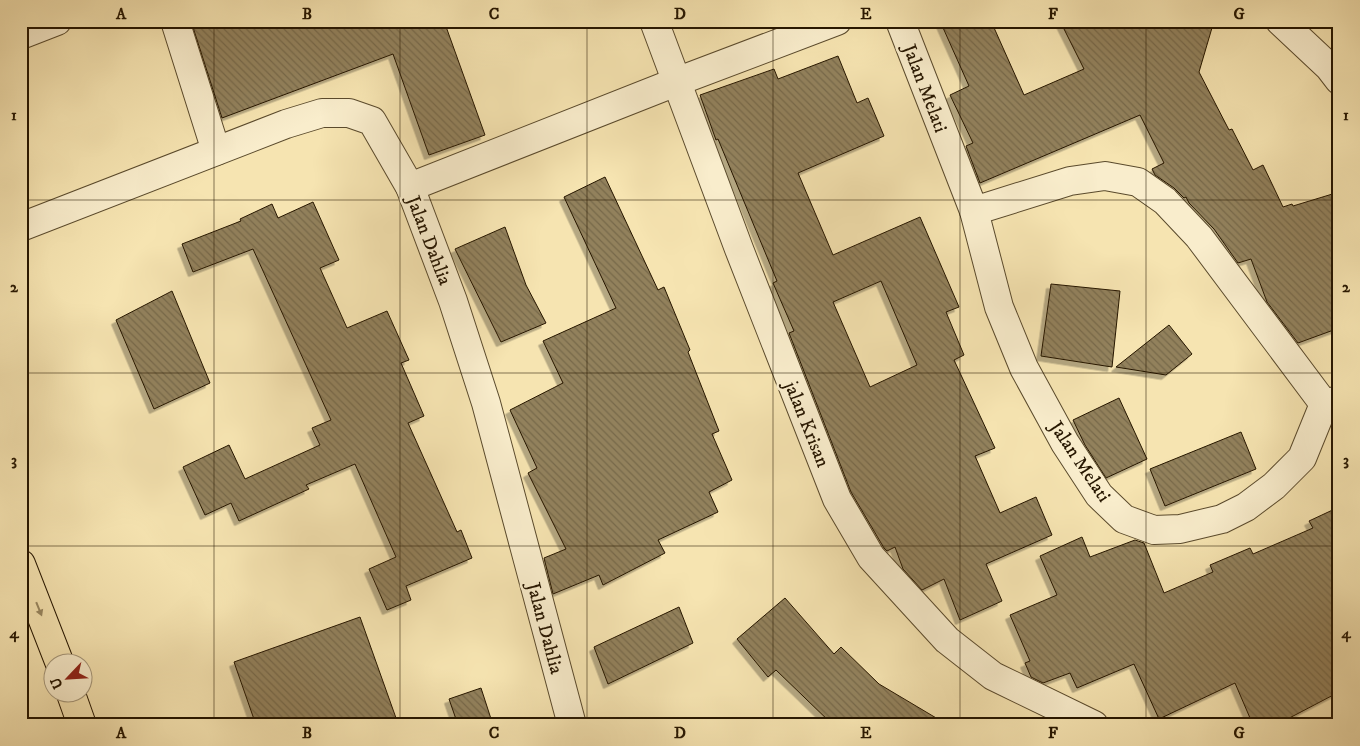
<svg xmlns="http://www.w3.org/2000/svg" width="1360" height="746" viewBox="0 0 1360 746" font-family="'IM FELL DW Pica',serif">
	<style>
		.building { fill: url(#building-back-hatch); stroke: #261600; fill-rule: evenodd; filter: url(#shadow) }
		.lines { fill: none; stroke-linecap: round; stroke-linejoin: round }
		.minor-casing { stroke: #5a4a2c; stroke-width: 30 }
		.major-casing { stroke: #261600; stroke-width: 30 }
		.minor { stroke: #f9edcc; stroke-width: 28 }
		.major { stroke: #f6e4b1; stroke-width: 28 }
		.oneway { fill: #988761 }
		.grid { fill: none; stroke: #261600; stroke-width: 1; stroke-opacity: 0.55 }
		.labels { text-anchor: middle; stroke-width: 5; stroke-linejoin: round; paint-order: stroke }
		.street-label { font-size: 19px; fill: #261600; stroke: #f9edcc }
		.neatline { fill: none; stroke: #261600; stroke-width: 2 }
		.grid-label { font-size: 16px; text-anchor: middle; font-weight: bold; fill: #261600 }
	</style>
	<defs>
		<pattern id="building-back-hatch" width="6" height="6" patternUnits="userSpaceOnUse" patternTransform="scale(1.25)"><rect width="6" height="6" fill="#92815c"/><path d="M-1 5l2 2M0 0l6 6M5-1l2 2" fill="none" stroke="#77694a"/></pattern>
		<filter id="shadow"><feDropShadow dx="-4.5" dy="4.5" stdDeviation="0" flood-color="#0004"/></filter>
	</defs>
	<rect width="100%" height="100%" fill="#f6e4b1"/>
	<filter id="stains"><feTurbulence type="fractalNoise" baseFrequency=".004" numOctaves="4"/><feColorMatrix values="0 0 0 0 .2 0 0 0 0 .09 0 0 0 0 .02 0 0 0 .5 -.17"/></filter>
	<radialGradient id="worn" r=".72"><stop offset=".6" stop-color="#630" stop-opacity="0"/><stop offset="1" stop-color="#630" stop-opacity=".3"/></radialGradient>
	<g class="building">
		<path d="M 191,21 L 444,21 L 485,135 L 429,155 L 393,54 L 222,118 Z"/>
		<path d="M 940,21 L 991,21 L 1024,95 L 1084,69 L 1060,21 L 1214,21 L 1199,72 L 1229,130 L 1232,129 L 1253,170 L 1263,165 L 1283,207 L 1292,204 L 1293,206 L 1339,192 L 1339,328 L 1298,343 L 1267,302 L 1251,259 L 1238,263 L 1214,229 L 1189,203 L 1186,197 L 1184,198 L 1174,188 L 1155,175 L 1152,169 L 1164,163 L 1140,115 L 980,183 L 966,146 L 973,143 L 950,95 L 969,86 Z"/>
		<path d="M 838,56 L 857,103 L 868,98 L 884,136 L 798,173 L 833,255 L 920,217 L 959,307 L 946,312 L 964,355 L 954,360 L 995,448 L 975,456 L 1000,513 L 1036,497 L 1052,535 L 986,564 L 1002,601 L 960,620 L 944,579 L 922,590 L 903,569 L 895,547 L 887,551 L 884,548 L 851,492 L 789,333 L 794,331 L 773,283 L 777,281 L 718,139 L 716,140 L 700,95 L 774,69 L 778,79 ZM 881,281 L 917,365 L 870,387 L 833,302 Z"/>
		<path d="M 605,177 L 658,290 L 664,287 L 690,350 L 688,352 L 719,431 L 712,434 L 732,480 L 709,492 L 718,512 L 658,540 L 665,553 L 603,585 L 599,575 L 553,594 L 544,558 L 566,549 L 528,473 L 537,468 L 510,410 L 563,383 L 543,341 L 616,308 L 564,197 Z"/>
		<path d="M 313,202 L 339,260 L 320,268 L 347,328 L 387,311 L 409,360 L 401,363 L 424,416 L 408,423 L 457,532 L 461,530 L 472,558 L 406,586 L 411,600 L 387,610 L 369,569 L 396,557 L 355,464 L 306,485 L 309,489 L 239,521 L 231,503 L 205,515 L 183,467 L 229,445 L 245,479 L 320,445 L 312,428 L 331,420 L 253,249 L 193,272 L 182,244 L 241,221 L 240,219 L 272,204 L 278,218 Z"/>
		<path d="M 505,227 L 526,285 L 546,323 L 501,342 L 455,249 Z"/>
		<path d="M 1051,284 L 1120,291 L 1112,367 L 1041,356 Z"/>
		<path d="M 172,291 L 210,383 L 154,409 L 116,320 Z"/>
		<path d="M 1169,325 L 1192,354 L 1166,375 L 1116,367 Z"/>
		<path d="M 1119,398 L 1147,459 L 1106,478 L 1085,445 L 1073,420 Z"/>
		<path d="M 1241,432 L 1256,469 L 1165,506 L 1150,469 Z"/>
		<path d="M 1339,507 L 1339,692 L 1276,725 L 1253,725 L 1235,683 L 1159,719 L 1134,664 L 1077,688 L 1070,673 L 1043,683 L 1031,677 L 1025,663 L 1030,661 L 1010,615 L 1057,595 L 1040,556 L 1082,537 L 1090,557 L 1135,540 L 1144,543 L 1164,593 L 1213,572 L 1210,565 L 1250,548 L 1253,554 L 1313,528 L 1309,521 Z"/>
		<path d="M 785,598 L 834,654 L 841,647 L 879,684 L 948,725 L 833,725 L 776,670 L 768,677 L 737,639 Z"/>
		<path d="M 679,607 L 693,643 L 608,684 L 594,647 Z"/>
		<path d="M 360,617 L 396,718 L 376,725 L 256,725 L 234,662 Z"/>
		<path d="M 481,688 L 493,725 L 458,725 L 449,699 Z"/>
	</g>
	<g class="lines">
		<g class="minor-casing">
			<g id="minor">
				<path d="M 175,21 L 216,151"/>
				<path d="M 654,21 L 739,249 L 837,499 L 871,557 L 947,640 L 993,676 L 1094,725"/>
				<path d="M 900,21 L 974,211 L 1070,181 L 1105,176 L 1138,182 L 1165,201 L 1199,237 L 1324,404 L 1339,400"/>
				<path d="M 1280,21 L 1329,67 L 1339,80"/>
				<path d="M 21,35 L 57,21"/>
				<path d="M 410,187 L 676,82 L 837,21"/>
				<path d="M 974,211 L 999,307 L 1024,368 L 1065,443 L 1099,495 L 1124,519 L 1154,530 L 1180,529 L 1222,519 L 1246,507 L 1274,486 L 1302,458 L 1324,404"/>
				<path d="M 21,227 L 286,124 L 322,113 L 349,113 L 372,121 L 410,187 L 453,301 L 486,403 L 572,725"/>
			</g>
		</g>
		<g class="major-casing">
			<g id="major">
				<path d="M 21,564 L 60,664"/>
				<path d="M 71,694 L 82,725"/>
			</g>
		</g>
		<use href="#minor" class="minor"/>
		<use href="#major" class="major"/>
	</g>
	<defs><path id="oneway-solid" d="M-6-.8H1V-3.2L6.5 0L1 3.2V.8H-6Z" transform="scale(1.25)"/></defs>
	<use class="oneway" href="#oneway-solid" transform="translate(39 609) rotate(68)"/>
	<path class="grid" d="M 214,21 L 214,725M 400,21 L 400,725M 587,21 L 587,725M 773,21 L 773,725M 960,21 L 960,725M 1146,21 L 1146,725M 21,200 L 1339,200M 21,373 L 1339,373M 21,546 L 1339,546"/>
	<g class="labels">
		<g class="street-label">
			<text transform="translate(926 88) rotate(69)" y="7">Jalan Melati</text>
			<text transform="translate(430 240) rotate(69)" y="7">Jalan Dahlia</text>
			<text transform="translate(808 424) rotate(68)" y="7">jalan Krisan</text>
			<text transform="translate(1081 461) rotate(56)" y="7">Jalan Melati</text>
			<text transform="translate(546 628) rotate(75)" y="7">Jalan Dahlia</text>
		</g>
	</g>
	<rect width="1360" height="746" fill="none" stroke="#f6e4b1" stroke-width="55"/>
	<g transform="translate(68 678) rotate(245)"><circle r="24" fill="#f9edcc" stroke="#a5977a"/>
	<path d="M0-4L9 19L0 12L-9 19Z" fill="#8f2418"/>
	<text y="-8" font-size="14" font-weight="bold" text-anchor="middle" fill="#261600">U</text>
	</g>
	<rect x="28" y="28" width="1304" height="690" class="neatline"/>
	<g class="grid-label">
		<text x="121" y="19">A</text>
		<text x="307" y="19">B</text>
		<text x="494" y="19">C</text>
		<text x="680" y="19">D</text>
		<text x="866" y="19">E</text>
		<text x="1053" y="19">F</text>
		<text x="1239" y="19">G</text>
		<text x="14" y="120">1</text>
		<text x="1346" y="120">1</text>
		<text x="14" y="292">2</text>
		<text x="1346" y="292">2</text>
		<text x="14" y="465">3</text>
		<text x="1346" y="465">3</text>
		<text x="14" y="638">4</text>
		<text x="1346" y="638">4</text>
		<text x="121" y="738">A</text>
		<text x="307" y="738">B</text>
		<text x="494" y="738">C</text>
		<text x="680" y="738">D</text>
		<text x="866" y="738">E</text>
		<text x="1053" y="738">F</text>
		<text x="1239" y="738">G</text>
	</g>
	<rect width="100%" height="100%" filter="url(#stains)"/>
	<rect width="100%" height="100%" fill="url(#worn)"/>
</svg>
